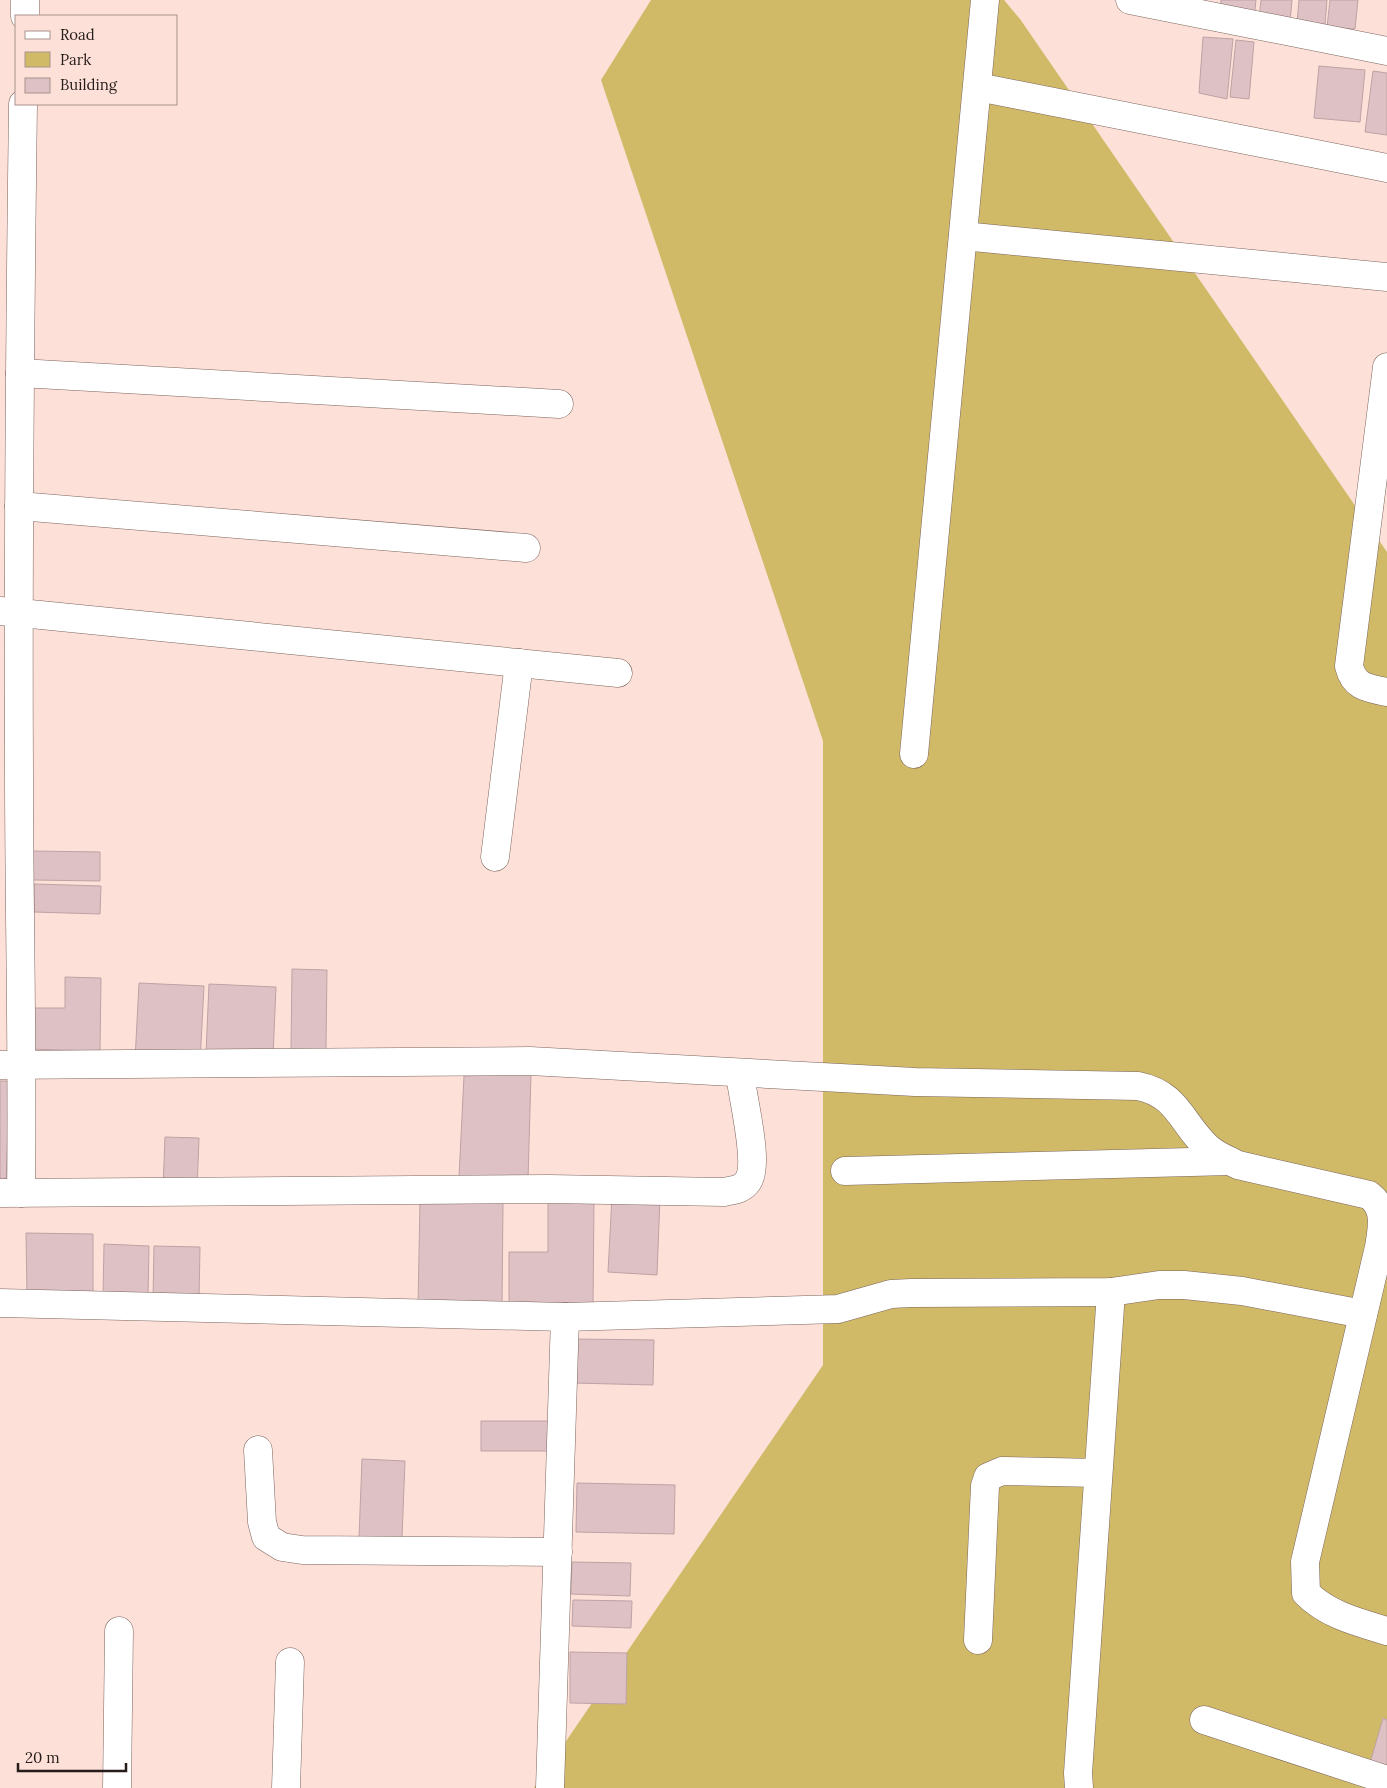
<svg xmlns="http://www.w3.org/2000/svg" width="1387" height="1788" viewBox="0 0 1387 1788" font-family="Lora,serif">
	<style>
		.green { fill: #d0ba68 }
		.building { fill: #dec1c4; stroke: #bea2a4 }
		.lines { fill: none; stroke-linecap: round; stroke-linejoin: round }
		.minor-casing { stroke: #7b645c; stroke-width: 29 }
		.minor { stroke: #fff; stroke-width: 28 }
	</style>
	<rect width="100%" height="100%" fill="#fde1d8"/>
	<path class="green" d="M 651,0 L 1004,0 L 1020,19 L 1387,552 L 1387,1788 L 534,1788 L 823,1365 L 823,741 L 601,80 Z"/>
	<g class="building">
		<path d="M 1221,0 L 1256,0 L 1254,19 L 1220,15 Z"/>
		<path d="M 1261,0 L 1292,0 L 1290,22 L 1259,18 Z"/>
		<path d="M 1299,0 L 1327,0 L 1325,25 L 1297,23 Z"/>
		<path d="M 1330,0 L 1358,0 L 1355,29 L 1327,27 Z"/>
		<path d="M 1203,37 L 1233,39 L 1227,99 L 1199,93 Z"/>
		<path d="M 1236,40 L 1254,42 L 1249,99 L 1230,97 Z"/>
		<path d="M 1319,66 L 1365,70 L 1360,122 L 1314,118 Z"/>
		<path d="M 1373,71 L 1387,73 L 1387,135 L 1365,132 Z"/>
		<path d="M 33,851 L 100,852 L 100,881 L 33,880 Z"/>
		<path d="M 34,884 L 101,886 L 100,914 L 34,912 Z"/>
		<path d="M 292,969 L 327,970 L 326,1049 L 291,1049 Z"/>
		<path d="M 65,977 L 101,978 L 100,1051 L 27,1049 L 27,1008 L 65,1008 Z"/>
		<path d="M 139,983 L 204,986 L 200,1063 L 135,1060 Z"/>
		<path d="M 209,984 L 276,987 L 273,1057 L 206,1054 Z"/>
		<path d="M 531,1074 L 528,1180 L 459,1177 L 464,1076 Z"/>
		<path d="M 0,1081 L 10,1081 L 6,1182 L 0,1182 Z"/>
		<path d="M 165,1137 L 199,1138 L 197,1190 L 163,1189 Z"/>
		<path d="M 612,1196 L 660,1198 L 657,1275 L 608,1272 Z"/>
		<path d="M 548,1199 L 594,1199 L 593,1308 L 509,1308 L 509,1252 L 548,1252 Z"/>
		<path d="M 420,1201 L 503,1202 L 502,1308 L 418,1306 Z"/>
		<path d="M 26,1233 L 93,1234 L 93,1298 L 27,1297 Z"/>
		<path d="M 104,1244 L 149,1246 L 148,1298 L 103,1297 Z"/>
		<path d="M 154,1246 L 200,1247 L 199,1300 L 153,1299 Z"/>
		<path d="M 575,1339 L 654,1340 L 653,1385 L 574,1383 Z"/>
		<rect x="481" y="1421" width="73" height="30"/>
		<path d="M 362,1459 L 405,1461 L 402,1538 L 359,1538 Z"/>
		<path d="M 577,1483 L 675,1485 L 674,1534 L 576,1532 Z"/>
		<path d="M 572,1562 L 631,1563 L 630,1596 L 571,1594 Z"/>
		<path d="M 573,1600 L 632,1601 L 631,1628 L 572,1626 Z"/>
		<path d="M 570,1652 L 627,1653 L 626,1704 L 570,1703 Z"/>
		<path d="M 1383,1718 L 1387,1720 L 1387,1776 L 1368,1770 Z"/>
	</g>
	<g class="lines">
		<g class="minor-casing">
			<g id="minor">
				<path d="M 1130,0 L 1387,51"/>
				<path d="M 25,16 L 25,0"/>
				<path d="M 978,87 L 1387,168"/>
				<path d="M 963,236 L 1387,277"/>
				<path d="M 1387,367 L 1349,666 C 1354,687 1367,688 1387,692"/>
				<path d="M 20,373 L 559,404"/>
				<path d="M 19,506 L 526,548"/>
				<path d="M 0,611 L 618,673"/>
				<path d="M 914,754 L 985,0"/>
				<path d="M 495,857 L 519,663"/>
				<path d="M 0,1065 L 530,1061 L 915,1082 L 1138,1086 C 1178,1094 1181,1123 1208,1148 C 1216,1155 1227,1160 1238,1165 L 1369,1195 C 1387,1209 1382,1227 1379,1247 L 1305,1562 L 1306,1593 C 1328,1615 1357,1622 1387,1631"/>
				<path d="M 845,1171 L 1230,1161"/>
				<path d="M 0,1193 L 549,1189 L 724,1192 C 733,1190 742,1190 748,1181 C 760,1163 742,1097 740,1073"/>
				<path d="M 21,1193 C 23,1053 19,912 19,772 C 18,549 20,326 23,104"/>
				<path d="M 0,1303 L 565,1317 L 838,1309 L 891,1294 L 911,1293 L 1111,1292 L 1159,1285 L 1184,1285 L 1242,1291 L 1363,1314"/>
				<path d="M 258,1450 L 262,1522 L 266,1537 L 282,1547 L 302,1550 L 558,1552"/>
				<path d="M 978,1640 L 985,1486 L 988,1477 L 1002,1471 L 1098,1473"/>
				<path d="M 1204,1720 L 1387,1780"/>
				<path d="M 117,1788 L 119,1631"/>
				<path d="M 286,1788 L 290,1662"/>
				<path d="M 550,1788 L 565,1317"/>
				<path d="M 1079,1788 L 1078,1773 L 1111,1292"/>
			</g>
		</g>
		<use href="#minor" class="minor"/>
	</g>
	<rect x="15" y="15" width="162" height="90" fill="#fde1d8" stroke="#a7928c"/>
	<rect x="25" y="31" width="25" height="8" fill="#ffffff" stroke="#a7928c"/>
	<text x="60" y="40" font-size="15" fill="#261c19">Road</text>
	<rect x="25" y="52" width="25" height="15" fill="#d0ba68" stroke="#a7928c"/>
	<text x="60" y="65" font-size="15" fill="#261c19">Park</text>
	<rect x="25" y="78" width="25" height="15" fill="#dec1c4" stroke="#a7928c"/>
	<text x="60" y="90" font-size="15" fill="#261c19">Building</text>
	<path d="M18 1763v8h108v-8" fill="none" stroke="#261c19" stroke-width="2.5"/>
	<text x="25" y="1763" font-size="15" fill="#261c19" stroke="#fde1d8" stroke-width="4" paint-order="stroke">20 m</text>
</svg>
